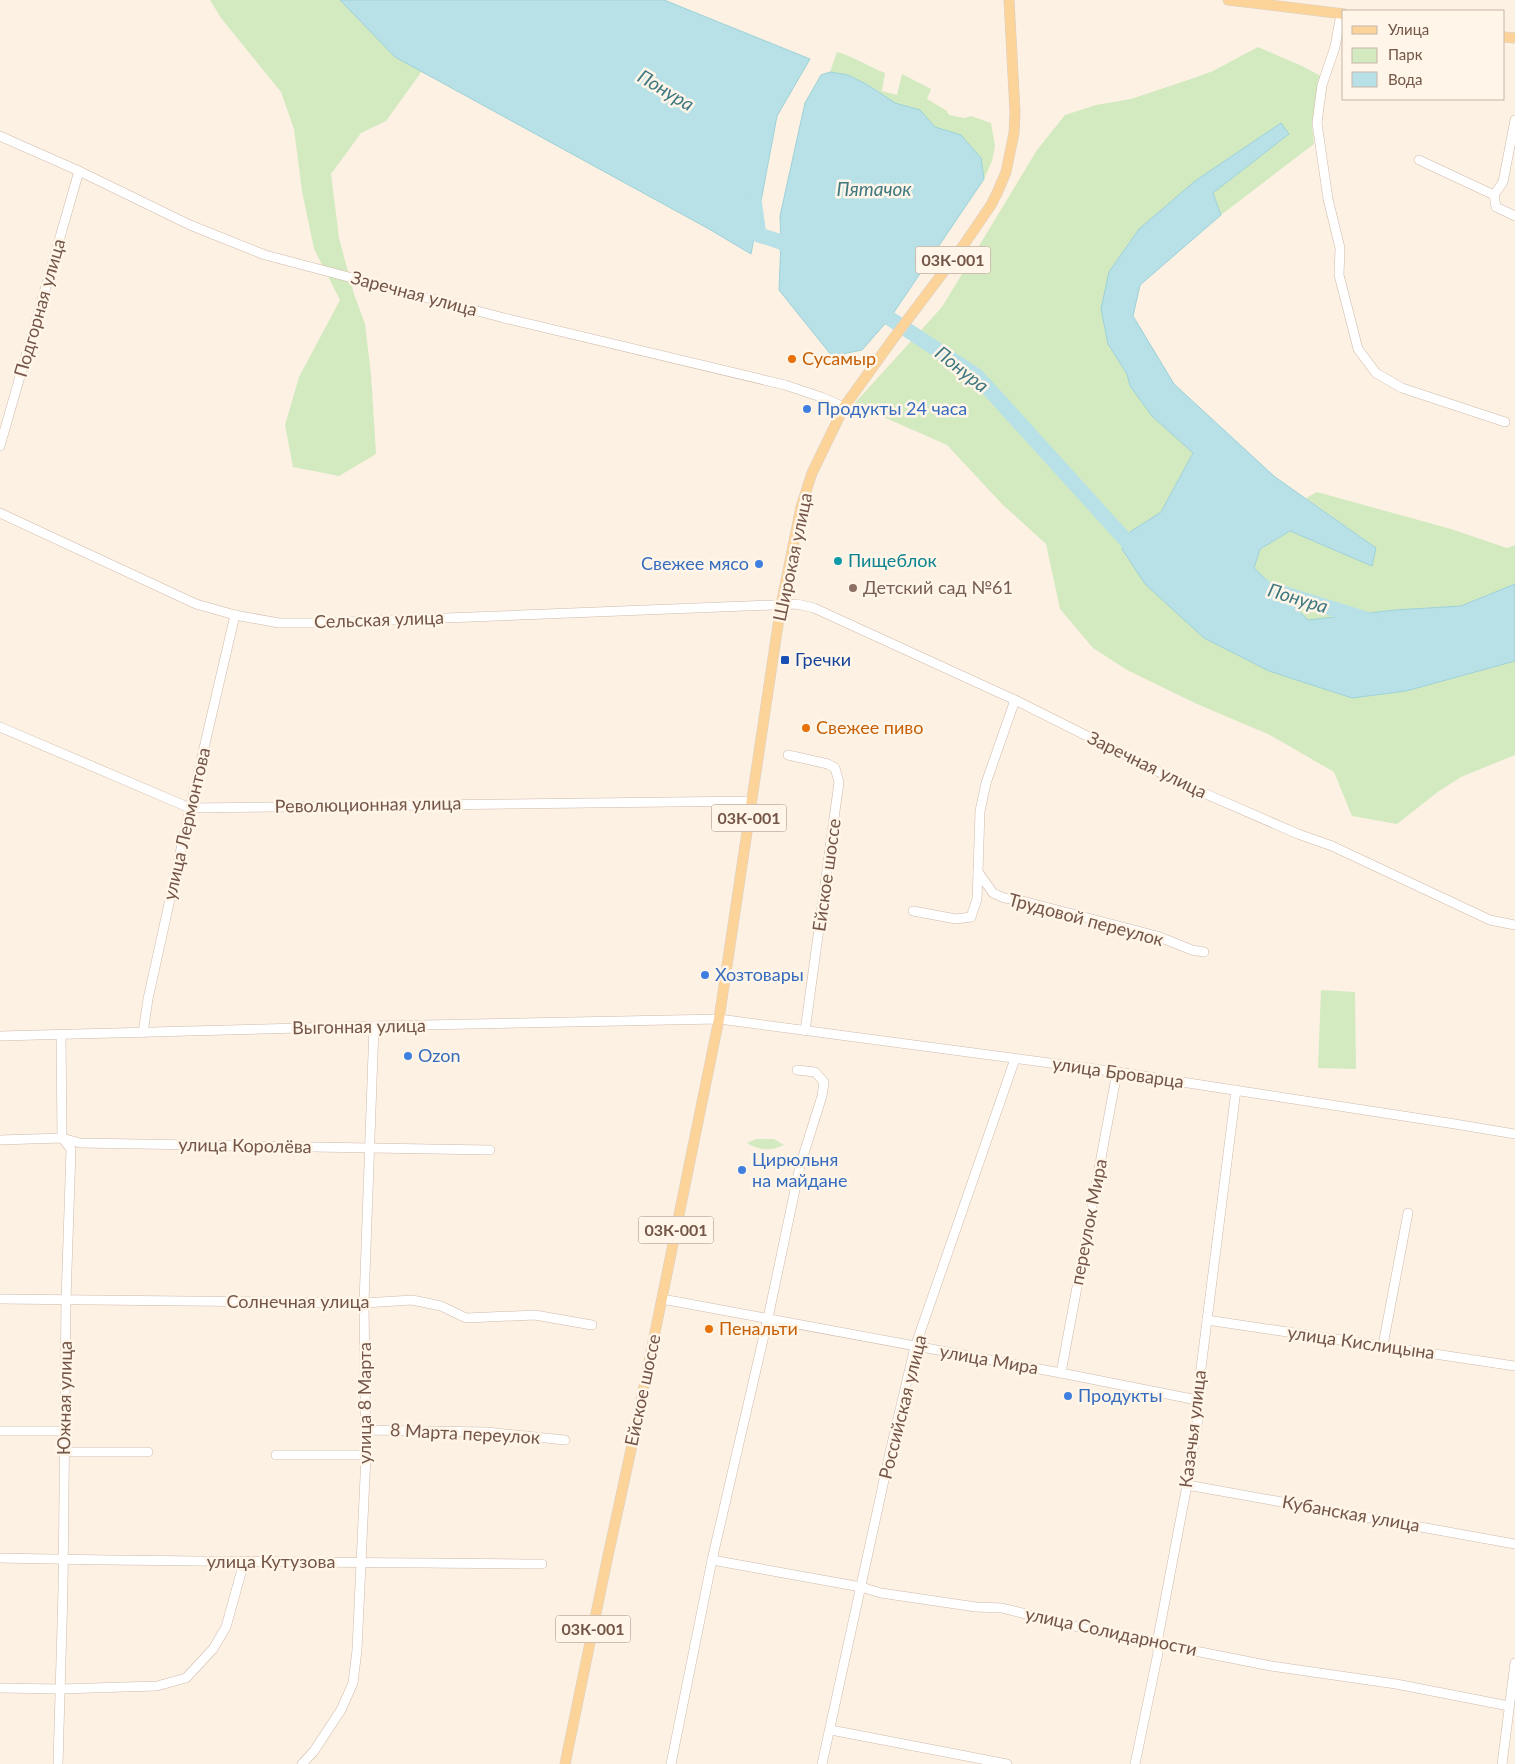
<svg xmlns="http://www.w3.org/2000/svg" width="1515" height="1764" viewBox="0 0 1515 1764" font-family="Lato,sans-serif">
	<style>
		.green { fill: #d3eac1 }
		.water { fill: #b7e1e6; stroke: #9dd1d8 }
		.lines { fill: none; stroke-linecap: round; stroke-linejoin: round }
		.river { stroke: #b7e1e6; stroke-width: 15 }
		.minor-casing { stroke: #d0baac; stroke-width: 10 }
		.major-casing { stroke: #d8d0cc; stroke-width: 11 }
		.minor { stroke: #fff; stroke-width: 9 }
		.major { stroke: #fcd49a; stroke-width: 10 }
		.food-dot { fill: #e8710a; stroke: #fff5e8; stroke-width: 2 }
		.shop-dot { fill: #3f7fe0; stroke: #fff5e8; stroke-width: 2 }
		.culture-dot { fill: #0f9aa8; stroke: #fff5e8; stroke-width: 2 }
		.education-dot { fill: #8d6e63; stroke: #fff5e8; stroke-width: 2 }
		.transit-dot { fill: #1a4fb4; stroke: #fff5e8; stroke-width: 2 }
		.labels { text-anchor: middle; stroke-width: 5; stroke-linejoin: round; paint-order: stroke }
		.shield { fill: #fff5e8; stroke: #9e8678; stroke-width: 1 }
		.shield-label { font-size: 16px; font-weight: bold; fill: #745648 }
		.street-label { font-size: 18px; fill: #745648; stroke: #fff5e8 }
		.food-label { font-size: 18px; fill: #c56008; stroke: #fff5e8; text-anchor: start }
		.shop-label { font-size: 18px; fill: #366cbe; stroke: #fff5e8; text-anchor: start }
		.culture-label { font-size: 18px; fill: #0d838f; stroke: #fff5e8; text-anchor: start }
		.education-label { font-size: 18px; fill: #785e54; stroke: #fff5e8; text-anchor: start }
		.transit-label { font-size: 18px; fill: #164399; stroke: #fff5e8; text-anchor: start }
		.water-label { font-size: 19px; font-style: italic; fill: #3f7881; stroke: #fff5e8 }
	</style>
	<rect width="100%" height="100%" fill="#fcf1e2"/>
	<g class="green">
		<path d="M 210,0 L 340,0 L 395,57 L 422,71 L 386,121 L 361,133 L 331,174 L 339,238 L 354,294 L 365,324 L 371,375 L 376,454 L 339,476 L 293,467 L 285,425 L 299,377 L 340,300 L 314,249 L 302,191 L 294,129 L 281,92 L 221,18 Z"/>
		<path d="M 1258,47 L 1302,66 L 1321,76 L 1312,125 L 1314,144 L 1221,215 L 1213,193 L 1288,135 L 1281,123 L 1195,181 L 1139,229 L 1109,272 L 1108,344 L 1127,374 L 1130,386 L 1152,416 L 1193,453 L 1161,512 L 1130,532 L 1145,584 L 1204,638 L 1269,671 L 1352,698 L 1406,691 L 1515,661 L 1515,755 L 1461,777 L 1439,791 L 1397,824 L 1352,816 L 1334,772 L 1270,735 L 1197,704 L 1127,670 L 1093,648 L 1060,609 L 1046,544 L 1002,504 L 947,445 L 854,404 L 942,307 L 1037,150 L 1065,115 L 1096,105 L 1131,99 L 1191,79 L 1213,71 Z"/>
		<path d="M 837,52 C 855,57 867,66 885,73 L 882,91 L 897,95 L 902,74 L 931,89 L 927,99 L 947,111 L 949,115 L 964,118 L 971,116 L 991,123 L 995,146 L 992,161 L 984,179 L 981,158 L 961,135 L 935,127 L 920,110 L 895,103 L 869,85 L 848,75 L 830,72 Z"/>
		<path d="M 1317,492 L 1451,529 L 1507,548 L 1515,545 L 1515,584 L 1461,606 L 1395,610 L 1308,620 L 1254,568 L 1260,549 L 1290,531 L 1372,566 L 1376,548 L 1306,498 Z"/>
		<path d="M 1321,990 L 1355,992 L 1356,1069 L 1318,1068 Z"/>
		<path d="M 756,1139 L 774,1139 L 784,1145 C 771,1151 760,1151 747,1143 Z"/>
	</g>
	<g class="water">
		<path d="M 340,0 L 664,0 L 810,59 L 777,116 L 751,254 L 709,229 L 395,57 Z"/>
		<path d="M 830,72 L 848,75 L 868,85 L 895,103 L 920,110 L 935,127 L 961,135 L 981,158 L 984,179 L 890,318 L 862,350 L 832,356 L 779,290 L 781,242 L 780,216 L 805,103 L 821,75 Z"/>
		<path d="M 1281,123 L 1289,134 L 1213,193 L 1221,215 L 1140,285 L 1133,316 L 1174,384 L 1275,477 L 1376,548 L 1372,566 L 1290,531 L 1260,549 L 1254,568 L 1308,620 L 1395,610 L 1461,606 L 1515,584 L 1515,661 L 1406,691 L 1352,698 L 1269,671 L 1204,638 L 1145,584 L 1122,549 L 1130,532 L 1161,512 L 1193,453 L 1152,416 L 1130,386 L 1127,374 L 1108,344 L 1101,309 L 1109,272 L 1139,229 L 1195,181 Z"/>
	</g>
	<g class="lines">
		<g class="river">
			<path d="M 754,200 L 759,235 L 781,242 L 796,254"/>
			<path d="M 874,308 L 977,376 L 1132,547 L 1142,550"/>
			<path d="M 1260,586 L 1372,621"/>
		</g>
		<g class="minor-casing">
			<g id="minor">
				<path d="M 1341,14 L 1335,47 L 1322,85 L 1317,123 L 1328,199 L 1340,248 L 1339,275 L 1358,349 L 1376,373 L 1402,388 L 1505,422"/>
				<path d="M 0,136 L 79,171 L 190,225 L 265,255 L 504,318 L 785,385 L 821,397 L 844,407"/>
				<path d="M 1419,160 L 1494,195 L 1496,207 L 1515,216"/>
				<path d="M 1494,195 L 1503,182 L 1515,120"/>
				<path d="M 0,446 L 79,171"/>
				<path d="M 0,513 L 196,604 L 235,615 L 279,623 L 318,623 L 797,604 L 814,608 L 1015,700 L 1183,784 L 1298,834 L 1332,846 L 1490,920 L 1515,925"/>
				<path d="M 1015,700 L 986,783 L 980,811 L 978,872 L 993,893 L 1004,898 L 1014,899 L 1157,936 L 1192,950 L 1204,952"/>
				<path d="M 0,727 L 190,808 L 752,801"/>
				<path d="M 788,755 L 828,764 L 835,768 L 839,782 L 805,1031"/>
				<path d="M 913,911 L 956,919 L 971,917 L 977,899 L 978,872"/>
				<path d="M 143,1033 L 148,999 L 190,808 L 235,615"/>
				<path d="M 0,1036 L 374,1026 L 719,1019 L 1117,1072 L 1455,1124 L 1515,1134"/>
				<path d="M 0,1140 L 62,1138 L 80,1143 L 490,1150"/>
				<path d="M 0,1299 L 364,1303 L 412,1300 L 441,1306 L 466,1318 L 535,1315 L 592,1325"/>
				<path d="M 662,1299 L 1061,1373 L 1197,1400"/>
				<path d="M 1207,1320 L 1515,1366"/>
				<path d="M 1383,1345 L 1408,1213"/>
				<path d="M 1061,1373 L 1117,1072"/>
				<path d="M 366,1430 L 486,1432 L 565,1440"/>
				<path d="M 0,1431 L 65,1431"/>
				<path d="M 64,1452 L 148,1452"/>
				<path d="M 276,1455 L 366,1455"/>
				<path d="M 1187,1485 L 1515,1544"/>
				<path d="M 0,1558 C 181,1562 361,1562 542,1564"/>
				<path d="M 712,1560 L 861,1587 L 881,1593 L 976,1607 L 1002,1608 L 1094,1631 L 1271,1666 L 1396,1684 L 1509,1706"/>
				<path d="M 0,1688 L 60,1689 L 157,1686 L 186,1678 L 213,1649 L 226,1627 L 244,1562"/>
				<path d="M 831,1730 L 1007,1764"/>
				<path d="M 58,1764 L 63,1590 L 66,1300 L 71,1149 L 62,1138 L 61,1035"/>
				<path d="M 302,1764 L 314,1751 L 341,1710 L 353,1683 L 357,1650 L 366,1455 L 364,1303 L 374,1026"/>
				<path d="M 671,1764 L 712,1560 L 768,1318 L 800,1166 L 822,1096 L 824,1082 L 815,1072 L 797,1070"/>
				<path d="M 822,1764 L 891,1448 L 915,1347 L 1015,1059"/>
				<path d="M 1135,1764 L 1158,1653 L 1157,1643 L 1187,1485 L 1198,1418 L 1197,1400 L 1236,1090"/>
				<path d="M 1502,1764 L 1515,1663"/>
			</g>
		</g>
		<g class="major-casing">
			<g id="major">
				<path d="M 1228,0 L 1344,14"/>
				<path d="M 1504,37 L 1515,38"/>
				<path d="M 565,1764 L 606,1565 L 632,1445 L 719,1019 L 781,605 L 801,507 L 812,473 L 844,407 L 893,339 L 963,246 L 991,205 L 998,191 L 1006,172 L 1014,133 L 1015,112 L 1009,0"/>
			</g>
		</g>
		<use href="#minor" class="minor"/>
		<use href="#major" class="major"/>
	</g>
	<g class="food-dot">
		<circle cx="792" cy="359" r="5"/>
		<circle cx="806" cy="728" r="5"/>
		<circle cx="709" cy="1329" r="5"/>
	</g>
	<g class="shop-dot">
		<circle cx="807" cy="409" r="5"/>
		<circle cx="759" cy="564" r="5"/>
		<circle cx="705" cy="975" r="5"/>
		<circle cx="408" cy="1056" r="5"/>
		<circle cx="742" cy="1170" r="5"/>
		<circle cx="1068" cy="1396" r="5"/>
	</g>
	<circle class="culture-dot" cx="838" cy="561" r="5"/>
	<circle class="education-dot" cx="853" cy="588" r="5"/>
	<rect class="transit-dot" x="780" y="655" width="10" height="10" rx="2.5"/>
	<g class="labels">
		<g class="shield">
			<rect x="915.5" y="246.5" width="75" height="27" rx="4"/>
			<rect x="711.5" y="804.5" width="75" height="27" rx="4"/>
			<rect x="638.5" y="1216.5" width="75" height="27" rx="4"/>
			<rect x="555.5" y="1615.5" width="75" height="27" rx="4"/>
		</g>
		<g class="shield-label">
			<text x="953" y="266">03К-001</text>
			<text x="749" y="824">03К-001</text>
			<text x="676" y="1236">03К-001</text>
			<text x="593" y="1635">03К-001</text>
		</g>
		<g class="street-label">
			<text transform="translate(414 294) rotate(15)" y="6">Заречная улица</text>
			<text transform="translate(40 308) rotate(-74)" y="6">Подгорная улица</text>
			<text transform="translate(793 557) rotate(-78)" y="6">Широкая улица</text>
			<text transform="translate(379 620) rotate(-2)" y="6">Сельская улица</text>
			<text transform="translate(1147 765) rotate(26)" y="6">Заречная улица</text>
			<text transform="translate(368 805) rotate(-1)" y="6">Революционная улица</text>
			<text transform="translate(187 824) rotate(-77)" y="6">улица Лермонтова</text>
			<text transform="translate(827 875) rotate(-82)" y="6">Ейское шоссе</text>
			<text transform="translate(1086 920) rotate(15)" y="6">Трудовой переулок</text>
			<text transform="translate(359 1027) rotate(-1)" y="6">Выгонная улица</text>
			<text transform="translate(1118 1073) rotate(8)" y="6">улица Броварца</text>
			<text transform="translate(245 1146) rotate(1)" y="6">улица Королёва</text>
			<text transform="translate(1089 1222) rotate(-79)" y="6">переулок Мира</text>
			<text x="298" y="1308">Солнечная улица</text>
			<text transform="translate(1361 1343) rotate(8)" y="6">улица Кислицына</text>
			<text transform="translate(989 1360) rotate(10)" y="6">улица Мира</text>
			<text transform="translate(643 1390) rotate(-78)" y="6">Ейское шоссе</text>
			<text transform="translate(65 1398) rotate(-89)" y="6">Южная улица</text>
			<text transform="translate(365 1403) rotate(-90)" y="6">улица 8 Марта</text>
			<text transform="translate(903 1407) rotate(-76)" y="6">Российская улица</text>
			<text transform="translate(1193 1429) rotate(-83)" y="6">Казачья улица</text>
			<text transform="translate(465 1434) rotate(3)" y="6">8 Марта переулок</text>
			<text transform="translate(1351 1514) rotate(10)" y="6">Кубанская улица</text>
			<text x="271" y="1568">улица Кутузова</text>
			<text transform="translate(1111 1632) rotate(12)" y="6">улица Солидарности</text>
		</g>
		<g class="food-label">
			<text x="802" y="365">Сусамыр</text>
			<text x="816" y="734">Свежее пиво</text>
			<text x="719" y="1335">Пенальти</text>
		</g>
		<g class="shop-label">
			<text x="817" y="415">Продукты 24 часа</text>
			<text x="749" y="570" text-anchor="end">Свежее мясо</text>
			<text x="715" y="981">Хозтовары</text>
			<text x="418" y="1062">Ozon</text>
			<text x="752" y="1166">Цирюльня<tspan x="752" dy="21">на майдане</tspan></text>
			<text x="1078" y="1402">Продукты</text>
		</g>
		<g class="culture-label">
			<text x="848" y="567">Пищеблок</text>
		</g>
		<g class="education-label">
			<text x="863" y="594">Детский сад №61</text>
		</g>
		<g class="transit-label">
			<text x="795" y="666">Гречки</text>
		</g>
		<g class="water-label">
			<text transform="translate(666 90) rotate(31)" y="7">Понура</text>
			<text x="874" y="196">Пятачок</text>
			<text transform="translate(962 369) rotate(38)" y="7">Понура</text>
			<text transform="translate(1298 598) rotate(17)" y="7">Понура</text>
		</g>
	</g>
	<rect x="1342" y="10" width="162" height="90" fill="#fff5e8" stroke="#c7b5a8"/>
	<rect x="1352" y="26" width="25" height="8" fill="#fcd49a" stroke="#c7b5a8"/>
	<text x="1388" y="35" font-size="15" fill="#745648">Улица</text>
	<rect x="1352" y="48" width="25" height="15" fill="#d3eac1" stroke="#c7b5a8"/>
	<text x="1388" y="60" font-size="15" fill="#745648">Парк</text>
	<rect x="1352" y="72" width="25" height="15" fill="#b7e1e6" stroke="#c7b5a8"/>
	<text x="1388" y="85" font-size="15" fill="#745648">Вода</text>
</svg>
